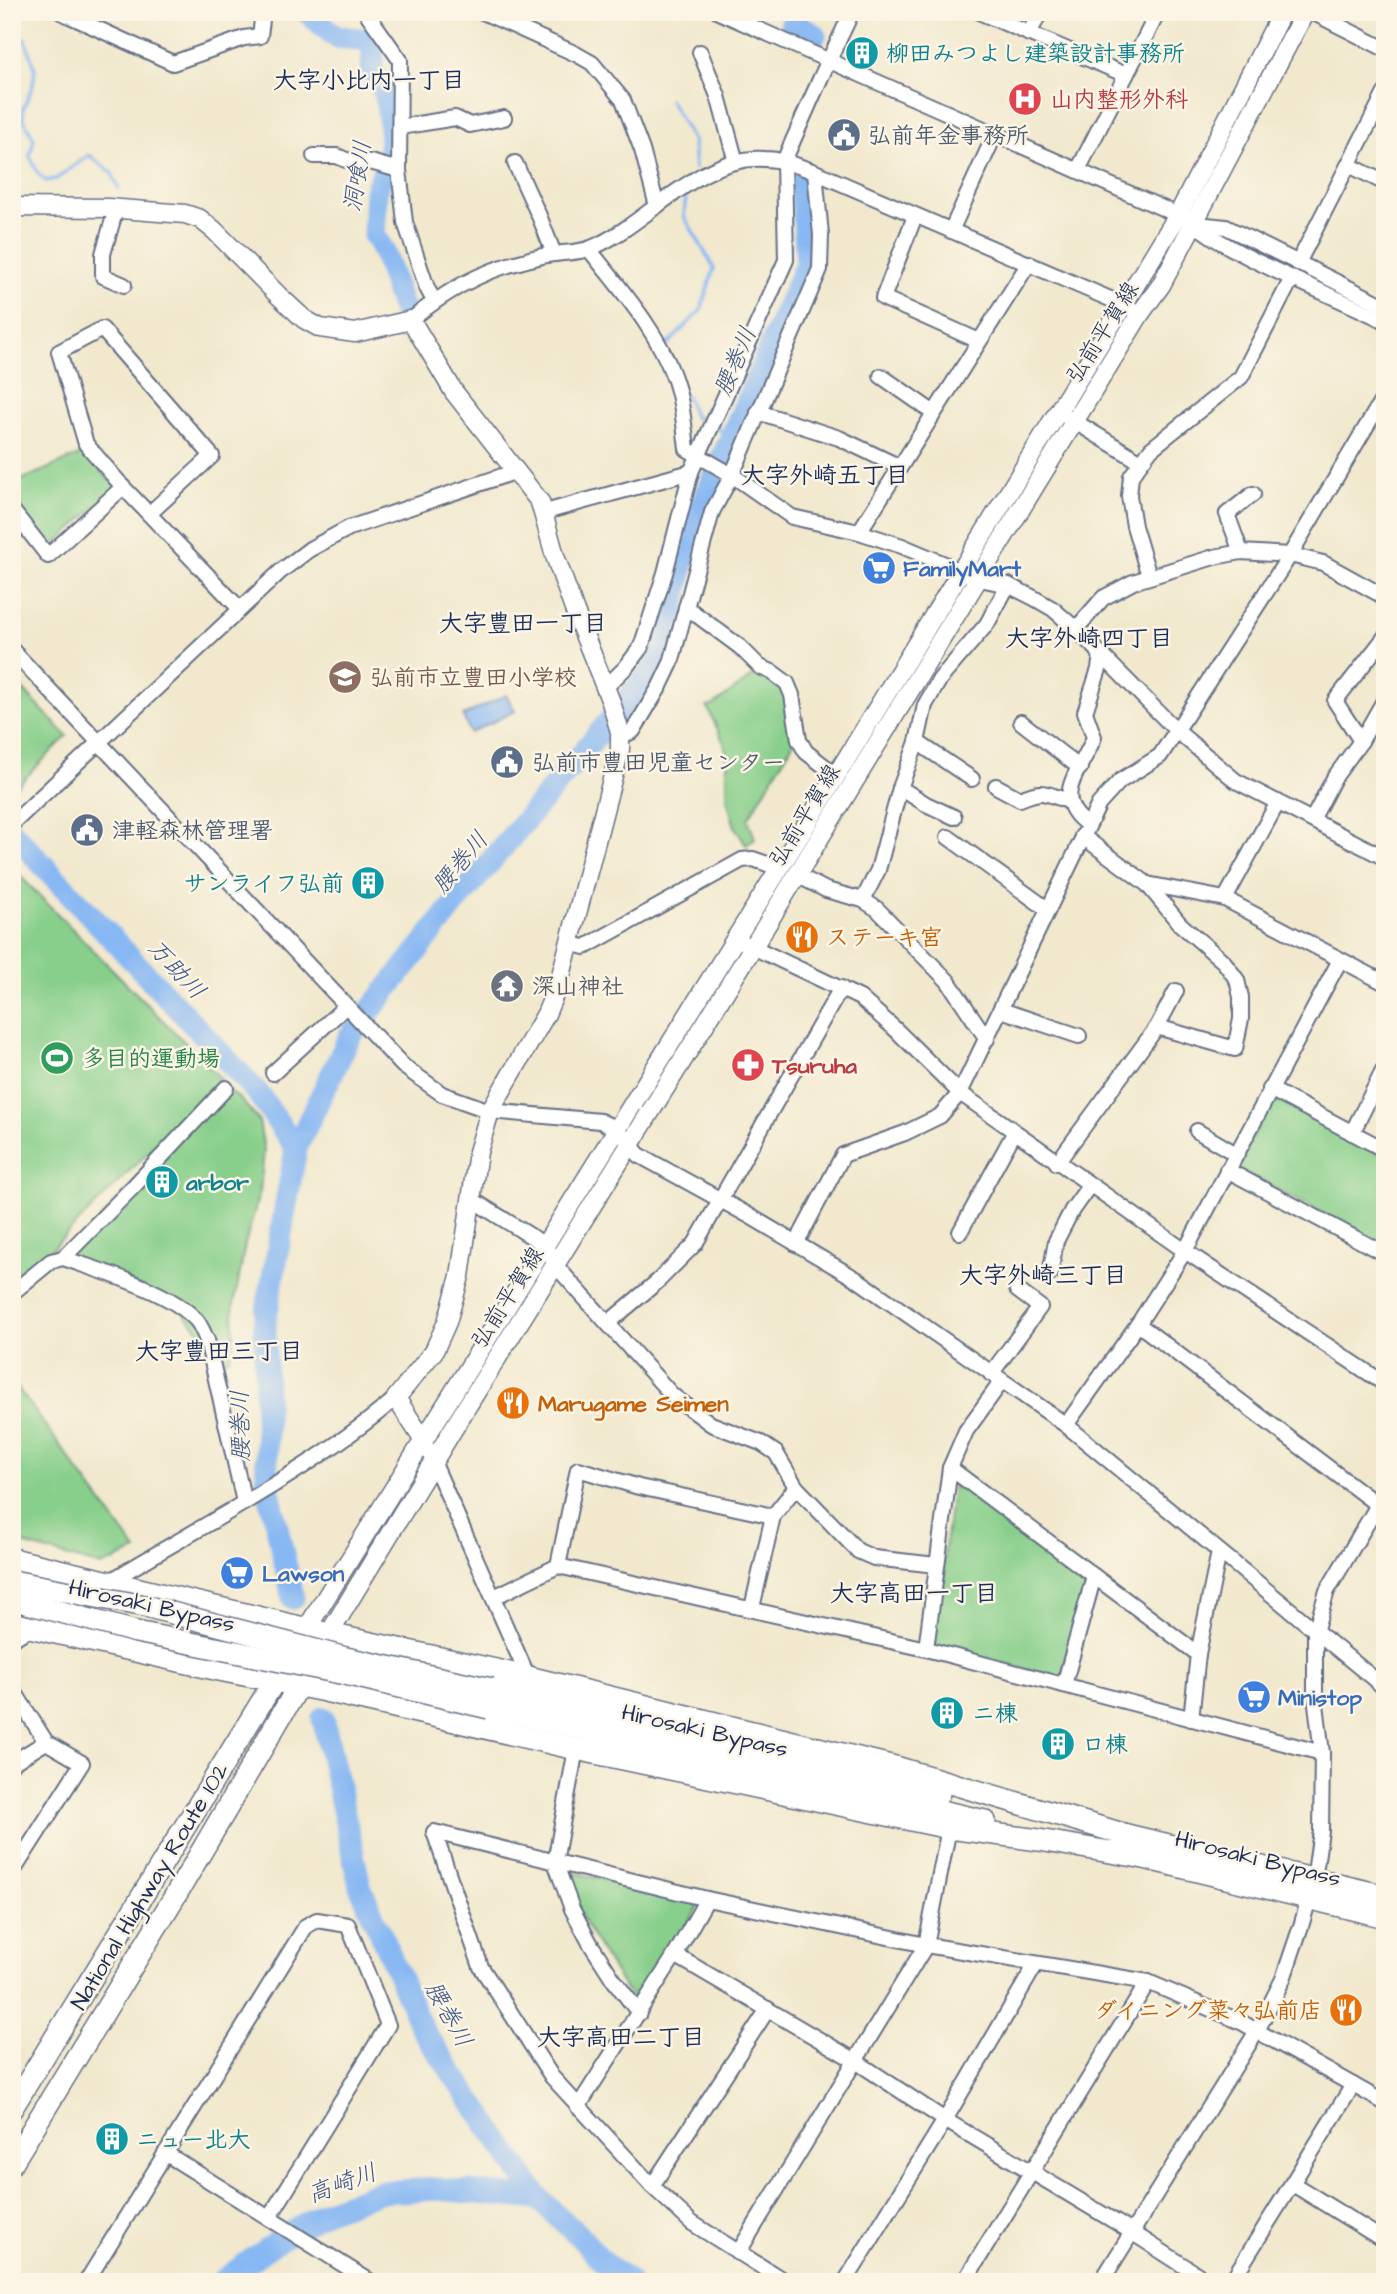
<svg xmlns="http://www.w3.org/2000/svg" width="1397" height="2294" viewBox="0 0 1397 2294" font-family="'Architects Daughter','Klee One',sans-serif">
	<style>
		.green { fill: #88cf8b; stroke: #527f74; stroke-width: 2 }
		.water { fill: #88b8f3; stroke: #5274a8; stroke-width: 2 }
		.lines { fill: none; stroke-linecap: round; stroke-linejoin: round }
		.stream { stroke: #88b8f3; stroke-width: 3.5 }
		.river { stroke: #88b8f3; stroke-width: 23 }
		.minor-casing { stroke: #667085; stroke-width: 18 }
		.major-casing { stroke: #667085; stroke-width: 21 }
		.highway-casing { stroke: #667085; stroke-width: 24 }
		.minor { stroke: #fff; stroke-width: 14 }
		.major { stroke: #fff; stroke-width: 18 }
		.highway { stroke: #fff; stroke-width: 21 }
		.highway-bridge-casing { stroke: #667085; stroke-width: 24; stroke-linecap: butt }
		.highway-bridge { stroke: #fff; stroke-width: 21 }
		.labels { text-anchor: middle; stroke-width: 5; stroke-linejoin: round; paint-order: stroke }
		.culture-label { font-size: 23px; font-weight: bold; fill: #0d838f; stroke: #fcf5e5; text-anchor: start }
		.health-label { font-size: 23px; font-weight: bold; fill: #be3a42; stroke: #fcf5e5; text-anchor: start }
		.service-label { font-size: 23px; font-weight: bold; fill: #4e5e75; stroke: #fcf5e5; text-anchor: start }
		.street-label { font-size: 23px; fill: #1b2f5e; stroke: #fcf5e5 }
		.shop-label { font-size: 23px; font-weight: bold; fill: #366cbe; stroke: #fcf5e5; text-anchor: start }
		.education-label { font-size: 23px; font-weight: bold; fill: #785e54; stroke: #fcf5e5; text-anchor: start }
		.food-label { font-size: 23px; font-weight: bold; fill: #c56008; stroke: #fcf5e5; text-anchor: start }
		.worship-label { font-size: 23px; font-weight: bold; fill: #5b616d; stroke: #fcf5e5; text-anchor: start }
		.leisure-label { font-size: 23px; font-weight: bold; fill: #27864d; stroke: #fcf5e5; text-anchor: start }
		.neighbourhood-label { font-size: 24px; font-weight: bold; fill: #1b2f5e; stroke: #fcf5e5 }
		.water-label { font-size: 24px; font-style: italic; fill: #3c588b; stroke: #fcf5e5 }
	</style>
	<rect width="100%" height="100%" fill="#fcf5e5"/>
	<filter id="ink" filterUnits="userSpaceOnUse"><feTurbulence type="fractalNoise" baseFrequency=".0143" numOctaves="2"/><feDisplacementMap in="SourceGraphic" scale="14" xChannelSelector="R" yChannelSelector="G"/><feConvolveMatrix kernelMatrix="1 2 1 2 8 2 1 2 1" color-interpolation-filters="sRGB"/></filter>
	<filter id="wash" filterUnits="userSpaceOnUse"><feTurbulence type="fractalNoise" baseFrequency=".00686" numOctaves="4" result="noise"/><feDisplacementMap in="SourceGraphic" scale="28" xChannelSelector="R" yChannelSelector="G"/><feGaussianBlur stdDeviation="1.57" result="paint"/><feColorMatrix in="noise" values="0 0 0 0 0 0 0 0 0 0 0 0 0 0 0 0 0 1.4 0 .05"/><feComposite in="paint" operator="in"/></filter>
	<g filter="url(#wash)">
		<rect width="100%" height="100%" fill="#f1e8cd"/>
		<g class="green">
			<path d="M 84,453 L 117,488 L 49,550 L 12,500 L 12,484 Z"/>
			<path d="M 757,673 L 774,676 L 788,697 L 795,740 L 748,819 L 755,839 L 746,845 L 735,827 L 727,799 L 727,755 L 724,743 L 707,707 L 712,706 Z"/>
			<path d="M 12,678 L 67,736 L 12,791 Z"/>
			<path d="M 12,868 L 221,1079 L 12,1289 Z"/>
			<path d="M 226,1088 L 241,1100 L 259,1121 L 264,1151 L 260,1191 L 245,1244 L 233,1310 L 234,1335 L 230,1357 L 220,1362 L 210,1352 L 207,1340 L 177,1305 L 63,1258 Z"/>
			<path d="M 1273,1098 L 1385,1157 L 1385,1246 L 1236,1168 Z"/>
			<path d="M 12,1380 L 137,1551 L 101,1566 L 12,1541 Z"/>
			<path d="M 954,1476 L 1087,1580 L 1061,1678 L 932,1646 Z"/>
			<path d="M 567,1871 L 701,1902 L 640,2002 L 634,2002 C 619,1979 561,1895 567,1871 Z"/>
		</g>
		<path class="water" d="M 506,695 L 515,711 L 470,733 L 463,716 Z"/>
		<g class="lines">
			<g class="stream">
				<path d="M 12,43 L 25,39 L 35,68 L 33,85 L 23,109 L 23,118 L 34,139 L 30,156 L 38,174 L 46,181 L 56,179 L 89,155 L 112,173 L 119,189"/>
				<path d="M 669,99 L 693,141 L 695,169"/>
				<path d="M 666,346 L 701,310 L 714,268 L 684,216 L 686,195"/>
				<path d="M 686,395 L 694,416 L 708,424"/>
				<path d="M 715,427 L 731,437"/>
			</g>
			<g class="river">
				<path d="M 307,12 L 336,37 L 373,40 L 376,44 L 373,50 L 372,70 L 381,84 L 387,101 L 391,137 L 389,163 L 380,180 L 376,192 L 374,235 L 383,250 L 403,310"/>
				<path d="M 798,12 L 792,23 L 815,35"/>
				<path d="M 12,832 L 257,1092 L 296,1148"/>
				<path d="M 293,1598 L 267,1483 L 265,1322 L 296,1148 L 350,1036 L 458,900 L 650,673 L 672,615 L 683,562 L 698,514 L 807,262 L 802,184"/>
				<path d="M 323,1718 L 360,1886 L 422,2029 L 539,2199 L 579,2236 L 604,2263 L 629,2282"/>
				<path d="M 221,2282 L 274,2243 L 324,2212 L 379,2192 L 438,2189 L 539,2199"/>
			</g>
		</g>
	</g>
	<g filter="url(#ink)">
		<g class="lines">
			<g class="minor-casing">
				<g id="minor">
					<path d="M 61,12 L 173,63 L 244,38 L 260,36 L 263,12"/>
					<path d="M 366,12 L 400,60 L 399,170 L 405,222 L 427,288 L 434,301"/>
					<path d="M 483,12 L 576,54 L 592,63 L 623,100 L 642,150 L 657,206"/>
					<path d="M 719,12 L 1178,215 C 1193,222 1205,232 1219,241 C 1272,272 1330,294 1385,321"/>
					<path d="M 979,12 L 1126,75"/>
					<path d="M 1312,12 L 1385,49"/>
					<path d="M 1029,34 L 1040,12"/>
					<path d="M 700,52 L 718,96 L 736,162"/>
					<path d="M 400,127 L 455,118 L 470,125 L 504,118"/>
					<path d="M 314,156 L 337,156 L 346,160 L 370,162 L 399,170"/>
					<path d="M 515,163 L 540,218 L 554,254"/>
					<path d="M 1349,165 L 1385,183"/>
					<path d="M 1078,170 L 1158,12"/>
					<path d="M 116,209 L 103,254 L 103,276 L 124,285"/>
					<path d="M 915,216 L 883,298 L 979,341"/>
					<path d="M 1197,224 L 1226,227 L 1385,306"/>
					<path d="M 951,231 L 995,134"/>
					<path d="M 589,249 C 619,288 656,328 673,375 C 682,398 684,424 687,449 L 732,475 L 792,517 L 859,532 L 902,546 L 980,579 L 1008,585 L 1034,598 L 1053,609 L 1076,629 L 1177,731 L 1236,781 L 1385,858"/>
					<path d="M 1298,263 L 1385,93"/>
					<path d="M 411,320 C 443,293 482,271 523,261 C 533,258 544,255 554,254 C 567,252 578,253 591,248 C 647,225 698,155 764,159 C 782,159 798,166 815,172 L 1124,305 L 1140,314"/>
					<path d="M 881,376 L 934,413"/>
					<path d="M 758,412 L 839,438 L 900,467"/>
					<path d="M 1059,412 L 1141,462"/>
					<path d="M 123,487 L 86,444 L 59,352 L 102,329 L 212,456 L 149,514"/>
					<path d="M 12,510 L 48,556 L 123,487 L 240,609"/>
					<path d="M 545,512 L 691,472"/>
					<path d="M 859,532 L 1029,263"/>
					<path d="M 1241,552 L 1227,514 L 1253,494"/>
					<path d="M 1149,576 L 1134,526 L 1129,496 L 1131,476 L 1151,449 L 1241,377 L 1292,278"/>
					<path d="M 686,607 L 740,647 L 760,667 L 772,672 L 787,683 L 792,695 L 799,740 L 806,752 L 836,775"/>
					<path d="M 1076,629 L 1103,598 L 1133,582 L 1214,557 L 1241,552 L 1290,555 L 1323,563 L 1383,596 L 1385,602"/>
					<path d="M 12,650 L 403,1066 L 442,1094 L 490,1111 L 600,1121 L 617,1129 L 639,1155 L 748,1215 L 858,1280 L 1066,1425 L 1385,1688"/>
					<path d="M 605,688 L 626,667 L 641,647 L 665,573 L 691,472 L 786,260 L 784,161 L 821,77 L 852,12"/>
					<path d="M 1021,722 L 1080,768"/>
					<path d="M 620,737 L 633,731 L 660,686 L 671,663 L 712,512 L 732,475 L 820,269 L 821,235 L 815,172"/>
					<path d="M 1361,741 L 1385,699"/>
					<path d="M 917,742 L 972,779"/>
					<path d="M 996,786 L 1020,799 C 1046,788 1044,794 1069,801"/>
					<path d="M 900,788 L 926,804 L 954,817"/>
					<path d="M 1312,820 L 1334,778 L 1361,741 L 1335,701 L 1385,637"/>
					<path d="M 12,824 L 281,571 L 310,549 L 349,528 L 517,471"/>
					<path d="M 1088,825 C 1048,797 1083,769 1094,737 L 1085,712 L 1099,669 L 1101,654"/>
					<path d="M 948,837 L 1047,909"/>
					<path d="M 797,875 L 826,890 L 863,900 L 877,909 L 948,981 L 987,1039"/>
					<path d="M 1147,884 L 1225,899 L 1385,983"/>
					<path d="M 1225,899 L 1278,802"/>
					<path d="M 863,900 L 878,870 L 900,788 L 917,742 L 925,705 L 940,679 L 987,624 L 1008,585"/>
					<path d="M 736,939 L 860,998 L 894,1028 L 960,1093 L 1185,1251 L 1385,1384"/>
					<path d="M 570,944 L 585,947 L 742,860 L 753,859 L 779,868"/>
					<path d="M 1001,1010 L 1079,1036"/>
					<path d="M 1157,1027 L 1176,991"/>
					<path d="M 273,1073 L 346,1006"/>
					<path d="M 1270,1089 L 1385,1150"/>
					<path d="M 1197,1131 L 1236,1154"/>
					<path d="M 1352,1133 L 1385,1067"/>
					<path d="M 1057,1163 L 1157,1027 L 1235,1049 L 1241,1019 L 1241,997 L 1237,980 L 1224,962 L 1180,924 L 1147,884 L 1082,836"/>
					<path d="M 1227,1170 L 1385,1254"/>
					<path d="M 471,1199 L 545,1245 L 556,1266 L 672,1395 L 711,1424 L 761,1443 L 776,1453 L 796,1487 L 858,1551 L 874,1558 L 936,1565"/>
					<path d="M 960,1232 L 1014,1133"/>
					<path d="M 796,1244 L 843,1155 L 905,1133 L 940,1116 L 960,1093 L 1099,804 L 1120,781 L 1160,756 L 1290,555 L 1385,395"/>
					<path d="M 63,1258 C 100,1271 171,1291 197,1321 C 201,1326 204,1334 207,1340 L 244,1502"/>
					<path d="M 1050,1274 L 1056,1241 L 1072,1210 L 1089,1186"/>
					<path d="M 12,1293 L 51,1261 L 63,1258 L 134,1186 L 226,1088"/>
					<path d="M 608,1323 L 658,1281 L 695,1244 L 841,988"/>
					<path d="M 1138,1324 L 1383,1509"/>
					<path d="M 991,1374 L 1040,1307 L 1017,1290"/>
					<path d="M 1066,1425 L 1138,1324 L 1185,1251 L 1340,960"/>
					<path d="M 424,1441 L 528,1677"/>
					<path d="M 950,1468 L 1198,1654"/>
					<path d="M 558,1566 L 578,1469 L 639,1487 L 773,1516"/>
					<path d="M 107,1583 C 204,1524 309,1472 396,1398"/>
					<path d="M 494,1597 L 558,1566 L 926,1649 L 1322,1753"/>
					<path d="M 752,1608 L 773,1516 L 796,1487"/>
					<path d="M 12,1639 L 89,1593"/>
					<path d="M 926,1649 L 950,1468 L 966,1431 L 1002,1381"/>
					<path d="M 1064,1685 L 1094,1576"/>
					<path d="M 12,1688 L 46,1742 L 82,1763 L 12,1873"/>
					<path d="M 1191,1719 L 1198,1654 L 1219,1552"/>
					<path d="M 576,1749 L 555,1862 L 572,1909 L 590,1943 L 613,1979 L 639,2013"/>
					<path d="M 12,1763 L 46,1742"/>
					<path d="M 675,1955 L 854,2060 L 945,2120 L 1119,2224 L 1209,2282"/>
					<path d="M 578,2107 L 675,1955 L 707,1899"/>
					<path d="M 165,2153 L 371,2282"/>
					<path d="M 1293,2184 L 1385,2241"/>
					<path d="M 652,2186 L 768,2009"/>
					<path d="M 738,2253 L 926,1945 L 949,1828"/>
					<path d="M 86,2282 L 306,1926 L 317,1920 L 348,1925 L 388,2025 L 269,2218"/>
					<path d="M 786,2282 L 692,2223 L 652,2186 L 552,2077 L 481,1967 L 434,1832 L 707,1899 L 926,1945 L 1148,1982 L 1241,2022 L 1385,2103"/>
					<path d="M 845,2282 L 945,2120 L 1036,1964"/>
					<path d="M 964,2282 L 1148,1982"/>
					<path d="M 1101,2282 L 1257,2031 L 1283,1979 L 1302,1923 L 1314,1880 L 1321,1831 L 1322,1753 L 1315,1696 L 1315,1632 L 1327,1591 L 1385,1493"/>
					<path d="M 1231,2282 L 1353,2085"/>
				</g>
			</g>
			<g class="major-casing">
				<g id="major">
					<path d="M 12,207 L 108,208 L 185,214 L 200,219 L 214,230 L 279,296 L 304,319 L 320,328 L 355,333 L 411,320 L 454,392 L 540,502 L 555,556 L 575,612 L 611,702 L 620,732 L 620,749 L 559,983 L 546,1014 L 490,1111 L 478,1152 L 460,1276 L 447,1322 L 434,1351 L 396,1398 L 424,1441"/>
					<path d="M 307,1628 L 800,835 L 1178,215 L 1282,12"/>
					<path d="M 329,1634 L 466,1408 L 753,947 L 1140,314 L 1161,285 L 1305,12"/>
				</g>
			</g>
			<g class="highway-casing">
				<g id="highway">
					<path d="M 12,1559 L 329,1634 L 528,1677 L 899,1768 L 1130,1836"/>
					<path d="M 12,1623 L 219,1670 L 325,1691 L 576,1749 L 949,1828 L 1039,1840 L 1146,1858"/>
					<path d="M 492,1689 L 939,1793"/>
					<path d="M 489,1708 L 985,1821"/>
					<path d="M 1118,1833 L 1385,1896"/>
					<path d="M 1132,1855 L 1385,1917"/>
					<path d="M 12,2108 L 280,1672"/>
					<path d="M 12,2163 L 183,1883 L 305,1675"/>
				</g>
			</g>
			<use href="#minor" class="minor"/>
			<use href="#major" class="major"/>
			<use href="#highway" class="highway"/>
			<g class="highway-bridge-casing">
				<g id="highway-bridge">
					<path d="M 12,1581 L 145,1606 L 346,1658 L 492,1689"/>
					<path d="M 12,1599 L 136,1632 L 345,1674 L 489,1708"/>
				</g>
			</g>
			<use href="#highway-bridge" class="highway-bridge"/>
		</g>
	</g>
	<defs>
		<g id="building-disc" transform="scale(1.75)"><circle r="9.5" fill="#0f9aa8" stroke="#fcf5e5"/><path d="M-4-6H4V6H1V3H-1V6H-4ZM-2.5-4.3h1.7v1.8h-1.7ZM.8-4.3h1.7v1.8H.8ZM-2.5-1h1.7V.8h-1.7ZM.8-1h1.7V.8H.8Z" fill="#fff"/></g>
		<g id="hospital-disc" transform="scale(1.75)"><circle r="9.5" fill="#e0444e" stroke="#fcf5e5"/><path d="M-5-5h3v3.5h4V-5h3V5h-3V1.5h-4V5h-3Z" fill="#fff"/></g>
		<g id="civic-disc" transform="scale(1.75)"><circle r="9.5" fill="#5c6f8a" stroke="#fcf5e5"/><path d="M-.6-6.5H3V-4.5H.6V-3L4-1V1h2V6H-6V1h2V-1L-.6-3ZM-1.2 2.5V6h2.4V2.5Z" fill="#fff"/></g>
		<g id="supermarket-disc" transform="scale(1.75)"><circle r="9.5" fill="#3f7fe0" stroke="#fcf5e5"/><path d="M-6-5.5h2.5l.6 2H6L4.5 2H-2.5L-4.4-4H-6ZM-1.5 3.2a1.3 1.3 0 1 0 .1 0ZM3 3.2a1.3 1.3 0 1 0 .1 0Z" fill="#fff"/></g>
		<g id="school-disc" transform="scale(1.75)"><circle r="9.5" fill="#8d6e63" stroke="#fcf5e5"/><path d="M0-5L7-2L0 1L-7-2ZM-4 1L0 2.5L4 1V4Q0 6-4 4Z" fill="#fff"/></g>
		<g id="restaurant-disc" transform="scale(1.75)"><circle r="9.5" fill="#e8710a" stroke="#fcf5e5"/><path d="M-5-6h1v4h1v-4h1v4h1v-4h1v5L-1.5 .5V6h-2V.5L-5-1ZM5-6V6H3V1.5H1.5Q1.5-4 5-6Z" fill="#fff"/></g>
		<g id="temple-disc" transform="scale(1.75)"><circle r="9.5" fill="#6b7280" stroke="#fcf5e5"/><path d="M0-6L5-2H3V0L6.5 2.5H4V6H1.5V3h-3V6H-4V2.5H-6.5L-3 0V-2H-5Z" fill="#fff"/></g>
		<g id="stadium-disc" transform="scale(1.75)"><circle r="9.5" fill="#2e9e5b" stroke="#fcf5e5"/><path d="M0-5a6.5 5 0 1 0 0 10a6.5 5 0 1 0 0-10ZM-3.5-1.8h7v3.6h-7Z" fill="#fff"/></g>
		<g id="pharmacy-disc" transform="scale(1.75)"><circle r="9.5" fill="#e0444e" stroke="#fcf5e5"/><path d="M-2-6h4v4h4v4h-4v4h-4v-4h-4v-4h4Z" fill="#fff"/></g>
	</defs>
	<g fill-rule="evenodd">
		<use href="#building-disc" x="862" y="53"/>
		<use href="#hospital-disc" x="1025" y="99"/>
		<use href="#civic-disc" x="844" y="135"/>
		<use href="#supermarket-disc" x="879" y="568"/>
		<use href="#school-disc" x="345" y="677"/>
		<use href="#civic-disc" x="507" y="762"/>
		<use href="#civic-disc" x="87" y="830"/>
		<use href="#building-disc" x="368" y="883"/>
		<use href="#restaurant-disc" x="802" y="937"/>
		<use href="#temple-disc" x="507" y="986"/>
		<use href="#stadium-disc" x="57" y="1058"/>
		<use href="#pharmacy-disc" x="748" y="1065"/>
		<use href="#building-disc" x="162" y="1182"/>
		<use href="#restaurant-disc" x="513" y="1403"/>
		<use href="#supermarket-disc" x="237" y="1573"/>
		<use href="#supermarket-disc" x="1254" y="1697"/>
		<use href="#building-disc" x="947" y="1713"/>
		<use href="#building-disc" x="1058" y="1744"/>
		<use href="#restaurant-disc" x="1346" y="2010"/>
		<use href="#building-disc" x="112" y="2139"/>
	</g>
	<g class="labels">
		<g class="culture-label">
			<text x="886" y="61">柳田みつよし建築設計事務所</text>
			<text x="344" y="891" text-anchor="end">サンライフ弘前</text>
			<text x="186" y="1190">arbor</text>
			<text x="972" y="1721">ニ棟</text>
			<text x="1082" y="1752">ロ棟</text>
			<text x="136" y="2147">ニュー北大</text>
		</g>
		<g class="health-label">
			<text x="1050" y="107">山内整形外科</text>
			<text x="772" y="1073">Tsuruha</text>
		</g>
		<g class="service-label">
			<text x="868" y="143">弘前年金事務所</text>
			<text x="532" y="770">弘前市豊田児童センター</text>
			<text x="112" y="838">津軽森林管理署</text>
		</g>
		<g class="street-label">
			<text transform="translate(1102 332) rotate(-58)" y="8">弘前平賀線</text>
			<text transform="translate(804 815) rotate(-59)" y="8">弘前平賀線</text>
			<text transform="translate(507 1297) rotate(-58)" y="8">弘前平賀線</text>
			<text transform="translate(152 1605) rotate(13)" y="8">Hirosaki Bypass</text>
			<text transform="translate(705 1730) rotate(13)" y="8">Hirosaki Bypass</text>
			<text transform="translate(1258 1858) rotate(14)" y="8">Hirosaki Bypass</text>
			<text transform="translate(149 1886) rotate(-59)" y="8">National Highway Route 102</text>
		</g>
		<g class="shop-label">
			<text x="903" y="576">FamilyMart</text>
			<text x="262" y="1581">Lawson</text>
			<text x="1278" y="1705">Ministop</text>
		</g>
		<g class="education-label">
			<text x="370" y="685">弘前市立豊田小学校</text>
		</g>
		<g class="food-label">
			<text x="826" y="945">ステーキ宮</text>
			<text x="538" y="1411">Marugame Seimen</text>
			<text x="1322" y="2018" text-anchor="end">ダイニング菜々弘前店</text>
		</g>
		<g class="worship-label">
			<text x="532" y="994">深山神社</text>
		</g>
		<g class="leisure-label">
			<text x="82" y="1066">多目的運動場</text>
		</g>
		<g class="neighbourhood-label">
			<text x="369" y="88">大字小比内一丁目</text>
			<text x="825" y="483">大字外崎五丁目</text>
			<text x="523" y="631">大字豊田一丁目</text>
			<text x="1089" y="646">大字外崎四丁目</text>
			<text x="1043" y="1283">大字外崎三丁目</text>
			<text x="219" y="1359">大字豊田三丁目</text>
			<text x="914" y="1601">大字高田一丁目</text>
			<text x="621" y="2045">大字高田二丁目</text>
		</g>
		<g class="water-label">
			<text transform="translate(357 176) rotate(-81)" y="8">洞喰川</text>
			<text transform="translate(735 361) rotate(-67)" y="8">腰巻川</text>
			<text transform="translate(460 862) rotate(-50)" y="8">腰巻川</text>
			<text transform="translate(177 969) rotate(47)" y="8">万助川</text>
			<text transform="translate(240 1426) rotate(-91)" y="8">腰巻川</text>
			<text transform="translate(449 2014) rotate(61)" y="8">腰巻川</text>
			<text transform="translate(342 2183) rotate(-20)" y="8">高崎川</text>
		</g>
	</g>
	<rect width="1397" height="2294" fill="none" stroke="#fcf5e5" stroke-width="42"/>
</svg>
